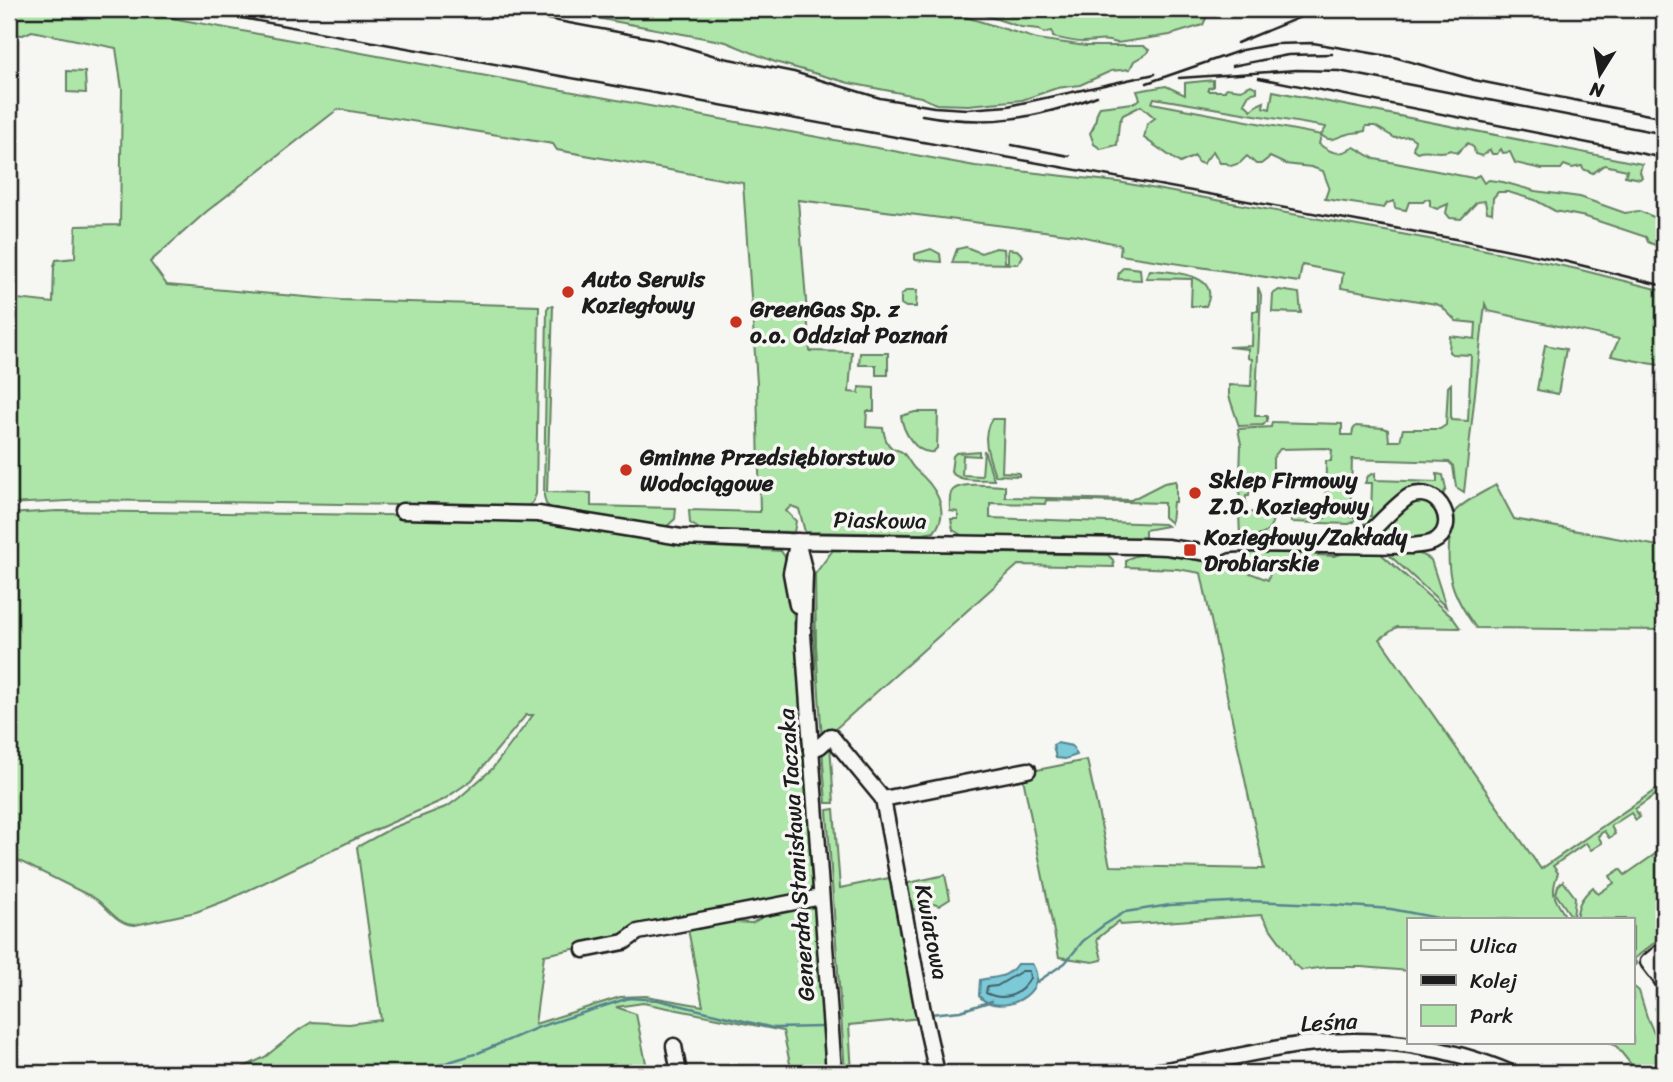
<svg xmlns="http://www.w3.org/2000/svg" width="1673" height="1082" viewBox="0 0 1673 1082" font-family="Sriracha,sans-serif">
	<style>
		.green { fill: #aee6aa; stroke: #658163; stroke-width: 2; fill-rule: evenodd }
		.water { fill: #7bc9d8; stroke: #55848d; stroke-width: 2 }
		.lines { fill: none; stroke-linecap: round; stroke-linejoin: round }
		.shore { stroke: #426167; stroke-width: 2 }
		.stream { stroke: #55848d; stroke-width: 2.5 }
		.minor-casing { stroke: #1c1c1c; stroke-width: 19 }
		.minor { stroke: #f6f6f2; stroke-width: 14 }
		.rail { stroke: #1c1c1c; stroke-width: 2.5 }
		.poi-dot { fill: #c8321e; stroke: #f6f6f2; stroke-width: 2.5 }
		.labels { text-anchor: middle; stroke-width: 7; stroke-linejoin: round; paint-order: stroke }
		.poi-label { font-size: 23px; font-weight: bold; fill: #1c1c1c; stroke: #f6f6f2; text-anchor: start }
		.street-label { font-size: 23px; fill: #1c1c1c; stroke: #f6f6f2 }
	</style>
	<rect width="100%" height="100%" fill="#f6f6f2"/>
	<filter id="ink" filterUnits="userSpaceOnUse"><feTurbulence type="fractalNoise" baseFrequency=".0143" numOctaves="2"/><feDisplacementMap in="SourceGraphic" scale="14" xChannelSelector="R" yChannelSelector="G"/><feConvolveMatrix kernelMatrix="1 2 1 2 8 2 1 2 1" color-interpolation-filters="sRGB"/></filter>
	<g filter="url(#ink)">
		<g class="green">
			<path d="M 9,9 L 123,9 L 975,166 L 1118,182 L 1467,246 L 1577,269 L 1664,291 L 1664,366 L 1611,356 L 1619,339 L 1488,311 L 1485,304 L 1464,492 L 1456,487 L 1453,466 L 1449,462 L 1352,459 L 1350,517 L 1356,517 L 1354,522 L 1349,524 L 1291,522 L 1291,518 L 1325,518 L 1326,461 L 1331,461 L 1332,450 L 1326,448 L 1280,449 L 1273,458 L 1273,485 L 1250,485 L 1249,496 L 1246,496 L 1245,509 L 1239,509 L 1241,444 L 1238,429 L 1271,427 L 1272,422 L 1342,424 L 1342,435 L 1352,435 L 1353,430 L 1356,426 L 1384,428 L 1388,430 L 1389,441 L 1400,441 L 1403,429 L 1440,429 L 1446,425 L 1448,387 L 1451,384 L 1451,420 L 1468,421 L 1471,355 L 1452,354 L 1449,352 L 1450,336 L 1475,339 L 1476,323 L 1456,321 L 1441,306 L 1436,304 L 1341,288 L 1343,273 L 1302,265 L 1299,282 L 1120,255 L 1121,245 L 1076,235 L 798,200 L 810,351 L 852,352 L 849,392 L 859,393 L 859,387 L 874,388 L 874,411 L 867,411 L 866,427 L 883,428 C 884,435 886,444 892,448 C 895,450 900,450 902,452 C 908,457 910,465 916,470 C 934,485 952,510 934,532 L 923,534 L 805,532 L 799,509 L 791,506 L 786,511 L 796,521 L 794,532 L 701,530 L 690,523 L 689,510 L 760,512 L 757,383 L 743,183 L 557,150 L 553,144 L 338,109 L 206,212 L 150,262 L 167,285 L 340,300 L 539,306 L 536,494 L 533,502 L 527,507 L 87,500 L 9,504 L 9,298 L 53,303 L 54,266 L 56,260 L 75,258 L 76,226 L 120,225 L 122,89 L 116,48 L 32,31 L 23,35 L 9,34 Z"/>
			<path d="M 548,9 L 940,9 L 1037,39 L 1086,46 L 1143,46 L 1149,50 L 1146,54 L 1134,61 L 1130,69 L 1111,71 L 1080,85 L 1057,88 L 1022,100 L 968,105 L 936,104 L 921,97 L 849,83 L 775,62 L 726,42 Z"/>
			<path d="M 966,9 L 1210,9 L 1203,25 L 1170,35 L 1117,43 C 1104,38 1095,42 1083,42 C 1073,42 1063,39 1053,37 L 1052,31 L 1044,33 L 1039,29 L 1021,27 Z"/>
			<path d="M 67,71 L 85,72 L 86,93 L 67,92 Z"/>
			<path d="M 1213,80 L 1213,87 L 1208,88 L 1208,91 L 1225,91 L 1226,88 L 1241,90 L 1251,85 L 1257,88 L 1257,92 L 1249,94 L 1244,103 L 1251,110 L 1257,105 L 1264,102 L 1263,107 L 1270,109 L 1273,91 L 1642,164 L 1640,172 L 1642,177 L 1640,179 L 1625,176 L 1627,170 L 1604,165 L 1593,173 L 1583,169 L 1582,166 L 1572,168 L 1564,165 L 1561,169 L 1542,169 L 1515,163 L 1510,152 L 1503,153 L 1501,149 L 1497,154 L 1492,154 L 1490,150 L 1482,156 L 1475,154 L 1474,148 L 1468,143 L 1457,153 L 1451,150 C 1435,156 1431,147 1417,152 L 1413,149 L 1415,140 L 1409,136 L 1395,138 L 1375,126 L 1366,126 L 1365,131 C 1359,133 1354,132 1348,134 C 1337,136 1332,144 1321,135 L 1319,144 C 1332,154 1340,156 1354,147 L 1375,159 L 1473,178 L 1479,175 L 1484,183 L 1489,180 L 1503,182 L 1535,191 L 1580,197 L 1625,213 L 1639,211 L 1664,221 L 1664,249 L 1648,242 L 1646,237 L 1586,217 L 1555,211 L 1535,200 L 1508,192 L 1498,192 L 1493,198 L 1492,213 L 1487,212 L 1485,201 L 1477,202 L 1461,219 L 1450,218 L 1446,213 L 1448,204 L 1437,209 L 1430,206 L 1430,200 L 1426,199 L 1423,202 L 1409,202 L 1406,210 L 1395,208 L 1394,201 L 1387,203 L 1384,208 L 1325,199 L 1329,187 L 1323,171 L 1311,167 L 1285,164 L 1270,157 L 1261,164 L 1256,164 L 1247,156 L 1240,163 L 1231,166 L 1226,163 L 1220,163 L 1213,151 L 1203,164 L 1197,162 L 1195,156 L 1180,163 L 1144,138 L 1147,124 L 1155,118 L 1141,106 L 1123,115 L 1119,123 L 1117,145 L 1101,149 L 1094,144 L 1090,133 C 1098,123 1094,114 1100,107 L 1133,103 L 1140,99 L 1137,91 L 1166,86 L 1185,95 L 1185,83 ZM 1154,98 L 1326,127 L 1326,128 L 1321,135 L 1152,103 Z"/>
			<path d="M 966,247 L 981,253 L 996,248 L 1004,249 L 1005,262 L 1008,262 L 1008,249 L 1017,250 L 1023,256 L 1018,264 L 952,263 L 957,249 Z"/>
			<path d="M 931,249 L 940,254 L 941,262 L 915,260 L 915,254 Z"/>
			<path d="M 1124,267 L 1140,269 L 1141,280 L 1118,279 L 1119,272 Z"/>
			<path d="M 1150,270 C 1170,272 1223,273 1206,306 L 1191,306 L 1192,279 L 1146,278 Z"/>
			<path d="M 1258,287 L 1261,295 L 1255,416 L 1267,416 L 1267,421 L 1263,425 L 1239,426 L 1229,396 L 1229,385 L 1251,386 L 1252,359 L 1248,358 L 1248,349 L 1228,347 L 1252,346 L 1253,311 L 1258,311 Z"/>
			<path d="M 907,290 L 917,290 L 916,307 L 906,307 L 901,304 L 901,295 Z"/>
			<path d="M 1279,290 L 1299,293 L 1301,313 L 1272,312 L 1273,294 Z"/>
			<path d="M 549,306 L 553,306 L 547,492 L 591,493 L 591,506 L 676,508 L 675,519 L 665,528 L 554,511 L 546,504 L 544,496 L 547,309 Z"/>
			<path d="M 1545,345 L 1566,349 L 1558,394 L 1537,390 Z"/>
			<path d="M 860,353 L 888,353 L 888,375 L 876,375 L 876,365 L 859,365 Z"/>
			<path d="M 915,412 L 938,412 L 937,448 L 933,452 C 915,454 903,431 901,416 Z"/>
			<path d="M 992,419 L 1004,419 L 1002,472 L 1019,473 L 1019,476 L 995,475 C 989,458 980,435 992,419 Z"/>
			<path d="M 984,450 L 994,480 C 979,479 961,483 951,472 L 953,456 L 956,453 L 979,451 L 979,456 L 963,455 L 962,475 L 982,476 Z"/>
			<path d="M 1375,473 L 1375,480 L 1437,482 L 1437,474 L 1443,475 L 1446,489 L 1442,496 L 1426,489 L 1364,530 L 1364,516 L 1371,516 L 1372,483 L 1365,483 L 1368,476 Z"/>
			<path d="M 1176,481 L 1176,502 L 1173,502 L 1171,523 L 1164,517 L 1164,503 L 1046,500 L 1045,504 L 990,503 L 990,518 L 1164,524 L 1167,526 L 1145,530 L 1145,538 L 963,536 L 953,530 L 951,519 L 958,519 L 958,512 L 950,511 C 950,506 949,498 951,493 C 956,480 993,486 1005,486 L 1005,497 L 1131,500 L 1164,483 Z"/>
			<path d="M 1496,485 L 1514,519 L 1664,547 L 1664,630 L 1476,628 C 1452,595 1445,575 1450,535 C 1451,528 1451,519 1454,513 C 1460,503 1486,491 1496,485 Z"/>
			<path d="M 1421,499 L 1429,501 L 1439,511 L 1439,529 L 1428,539 L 1372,540 L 1407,505 Z"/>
			<path d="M 1269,504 L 1274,504 C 1274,532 1267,538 1240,537 L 1239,512 L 1269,513 Z"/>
			<path d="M 57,511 L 455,516 L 524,519 L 697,546 L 781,551 L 785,557 L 786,575 L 789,576 C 803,681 805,787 813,893 L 626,931 L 627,938 L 544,955 L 535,1024 L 620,997 L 646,996 L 703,1006 L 687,924 L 729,917 L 732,922 L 752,923 L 777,909 L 816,905 L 829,1073 L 792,1073 L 783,1031 L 643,1003 L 616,1007 L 636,1014 L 648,1073 L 232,1073 L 265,1057 L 300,1029 L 312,1022 L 349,1024 L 381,1020 L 357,847 L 392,828 L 448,806 L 459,798 L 492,769 L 533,715 L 526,715 L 472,780 L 443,800 L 357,838 L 230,899 L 196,912 L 135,925 C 113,925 105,899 86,894 L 9,856 L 9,514 Z"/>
			<path d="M 833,550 L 1108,555 L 1113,560 L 1114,567 L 1018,565 L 822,741 L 816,645 L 815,574 Z"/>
			<path d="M 1239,550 L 1334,556 L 1348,552 L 1380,553 L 1453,618 L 1460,628 L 1397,627 L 1380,639 L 1541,869 L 1664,784 L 1664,789 L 1635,809 L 1640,817 L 1636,820 L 1631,813 L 1611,826 L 1615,834 L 1609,838 L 1604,831 L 1598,836 L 1602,843 L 1591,850 L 1586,843 L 1553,866 L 1558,873 C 1549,896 1556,900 1567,919 L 1409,919 L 1409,971 L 1362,967 L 1328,967 L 1302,970 L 1293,964 C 1288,948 1270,932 1262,915 L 1121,925 L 1119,921 L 1097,939 L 1102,960 L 1093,962 L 1059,957 L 1022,773 L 1087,760 L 1110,866 L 1264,869 L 1201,573 L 1177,569 L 1126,567 L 1126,561 C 1140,546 1201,560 1221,564 L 1222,562 L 1268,580 L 1271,570 L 1245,558 Z"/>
			<path d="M 1389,552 C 1404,553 1419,550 1431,560 L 1446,607 L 1388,554 Z"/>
			<path d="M 812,576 L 818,740 L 815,741 L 809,648 Z"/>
			<path d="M 830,744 L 834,803 L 826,803 L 822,748 Z"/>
			<path d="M 834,809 L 840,888 L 894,877 L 921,1018 L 849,1025 L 852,1073 L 845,1073 L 827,810 Z"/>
			<path d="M 1664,848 L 1664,935 L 1634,959 L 1637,964 L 1633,966 L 1633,919 L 1576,919 C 1578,904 1581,898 1593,887 L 1598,894 L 1614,883 L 1610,876 L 1620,869 L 1625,875 Z"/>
			<path d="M 945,875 L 950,899 L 939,906 L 934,904 L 917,911 L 905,904 L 904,884 Z"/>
			<path d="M 1563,881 L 1575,897 L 1573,919 L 1556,894 L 1558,886 Z"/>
			<path d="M 1633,986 L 1639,991 L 1647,1017 L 1663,1054 L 1664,1073 L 1638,1073 L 1617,1047 L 1609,1042 L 1633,1042 Z"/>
		</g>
		<g class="water">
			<path d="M 1057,743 L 1072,746 L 1077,755 L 1065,759 L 1056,758 L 1053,745 Z"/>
			<path d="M 1017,964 L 1032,964 C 1052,993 999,1019 979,996 L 980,980 C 994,976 1006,980 1017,964 Z"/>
		</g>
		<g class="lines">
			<path class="shore" d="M 1022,971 L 1029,971 L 1030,978 C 1021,995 1005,1002 986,993 L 987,987 L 997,986 Z"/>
			<g class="stream">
				<path d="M 1037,982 L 1065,963 L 1083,941 L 1104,925 L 1125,912 L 1170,905 L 1249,901 L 1322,904 L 1391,909 L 1443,919"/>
				<path d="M 930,1014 L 960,1011 L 992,1001"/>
				<path d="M 478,1053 L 539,1027 L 629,998 L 658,1000 L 773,1028 L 822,1027"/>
				<path d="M 413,1073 L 475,1054"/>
			</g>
			<g class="minor-casing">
				<g id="minor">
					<path d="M 402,511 L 538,514 L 681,537 L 788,541 L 1139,546 L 1167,547 L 1208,553 L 1227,545 L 1240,544 L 1412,546 C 1418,545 1427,545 1433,542 C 1461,528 1440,484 1410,496 C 1398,502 1369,534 1358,545"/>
					<path d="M 797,541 L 805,573 L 803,634 L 834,1073"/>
					<path d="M 796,549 L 791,573 L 797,605"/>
					<path d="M 811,750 L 820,746 L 831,736 L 883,799"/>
					<path d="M 1664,949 L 1648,962 L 1664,983"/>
					<path d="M 584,950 L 624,942 L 638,932 L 821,897"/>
					<path d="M 674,1046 L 679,1073"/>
					<path d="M 937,1073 L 923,1011 L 883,799 L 1028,770"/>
					<path d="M 1148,1073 C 1201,1065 1253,1051 1306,1044 C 1374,1035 1448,1046 1511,1073"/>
				</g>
			</g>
			<use href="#minor" class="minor"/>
			<g class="rail">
				<path d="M 193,9 L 1466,241 L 1568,262 L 1664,286"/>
				<path d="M 455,9 L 503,18"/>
				<path d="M 493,9 L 661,40 L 719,57 L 794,72 L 880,98 L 934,107 L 967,109 L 1008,106 L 1155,74"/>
				<path d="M 1237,43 L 1320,9"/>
				<path d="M 1232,66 L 1288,55 L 1332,54"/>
				<path d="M 1179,78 L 1297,70 L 1339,71 L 1664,134"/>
				<path d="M 1259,78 L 1664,158"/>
				<path d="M 1147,83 L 1242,50 L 1275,44 L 1313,43 L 1394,57 L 1474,80 L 1664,118"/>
				<path d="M 922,115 C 987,127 1036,119 1097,96"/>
				<path d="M 1012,145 L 1069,156"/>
			</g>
		</g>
	</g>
	<g class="poi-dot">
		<circle cx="568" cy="292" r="7"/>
		<circle cx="736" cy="322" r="7"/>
		<circle cx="626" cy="470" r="7"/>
		<circle cx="1195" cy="493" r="7"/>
		<rect x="1183" y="543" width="14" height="14" rx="3.5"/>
	</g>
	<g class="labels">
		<g class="poi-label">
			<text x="582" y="287">Auto Serwis<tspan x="582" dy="26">Koziegłowy</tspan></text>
			<text x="750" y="317">GreenGas Sp. z<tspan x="750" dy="26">o.o. Oddział Poznań</tspan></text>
			<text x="640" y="465">Gminne Przedsiębiorstwo<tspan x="640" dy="26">Wodociągowe</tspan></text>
			<text x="1209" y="488">Sklep Firmowy<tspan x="1209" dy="26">Z.D. Koziegłowy</tspan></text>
			<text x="1204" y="545">Koziegłowy/Zakłady<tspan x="1204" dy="26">Drobiarskie</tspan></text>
		</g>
		<g class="street-label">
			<text transform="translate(880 520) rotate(1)" y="8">Piaskowa</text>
			<text transform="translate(796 855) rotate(-94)" y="8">Generała Stanisława Taczaka</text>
			<text transform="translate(932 932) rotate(79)" y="8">Kwiatowa</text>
			<text transform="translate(1329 1022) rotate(-3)" y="8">Leśna</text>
		</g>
	</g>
	<rect width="1673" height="1082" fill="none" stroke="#f6f6f2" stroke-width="35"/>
	<rect x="18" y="18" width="1638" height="1047" fill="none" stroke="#1c1c1c" stroke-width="2.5" filter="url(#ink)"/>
	<rect x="1407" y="918" width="228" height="126" fill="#f6f6f2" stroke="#9f9f9c" stroke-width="2"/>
	<rect x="1421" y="940" width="35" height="10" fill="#f6f6f2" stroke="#9f9f9c" stroke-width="2"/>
	<text x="1470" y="953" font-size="21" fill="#1c1c1c">Ulica</text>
	<rect x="1421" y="975" width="35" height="10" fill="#1c1c1c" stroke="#9f9f9c" stroke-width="2"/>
	<text x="1470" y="988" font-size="21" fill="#1c1c1c">Kolej</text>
	<rect x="1421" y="1005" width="35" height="21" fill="#aee6aa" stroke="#9f9f9c" stroke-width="2"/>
	<text x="1470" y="1023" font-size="21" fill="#1c1c1c">Park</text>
	<g transform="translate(1600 74) rotate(191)" stroke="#f6f6f2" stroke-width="5" paint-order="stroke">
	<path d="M0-5L12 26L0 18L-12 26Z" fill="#1c1c1c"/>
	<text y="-10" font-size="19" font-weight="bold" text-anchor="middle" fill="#1c1c1c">N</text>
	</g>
</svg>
